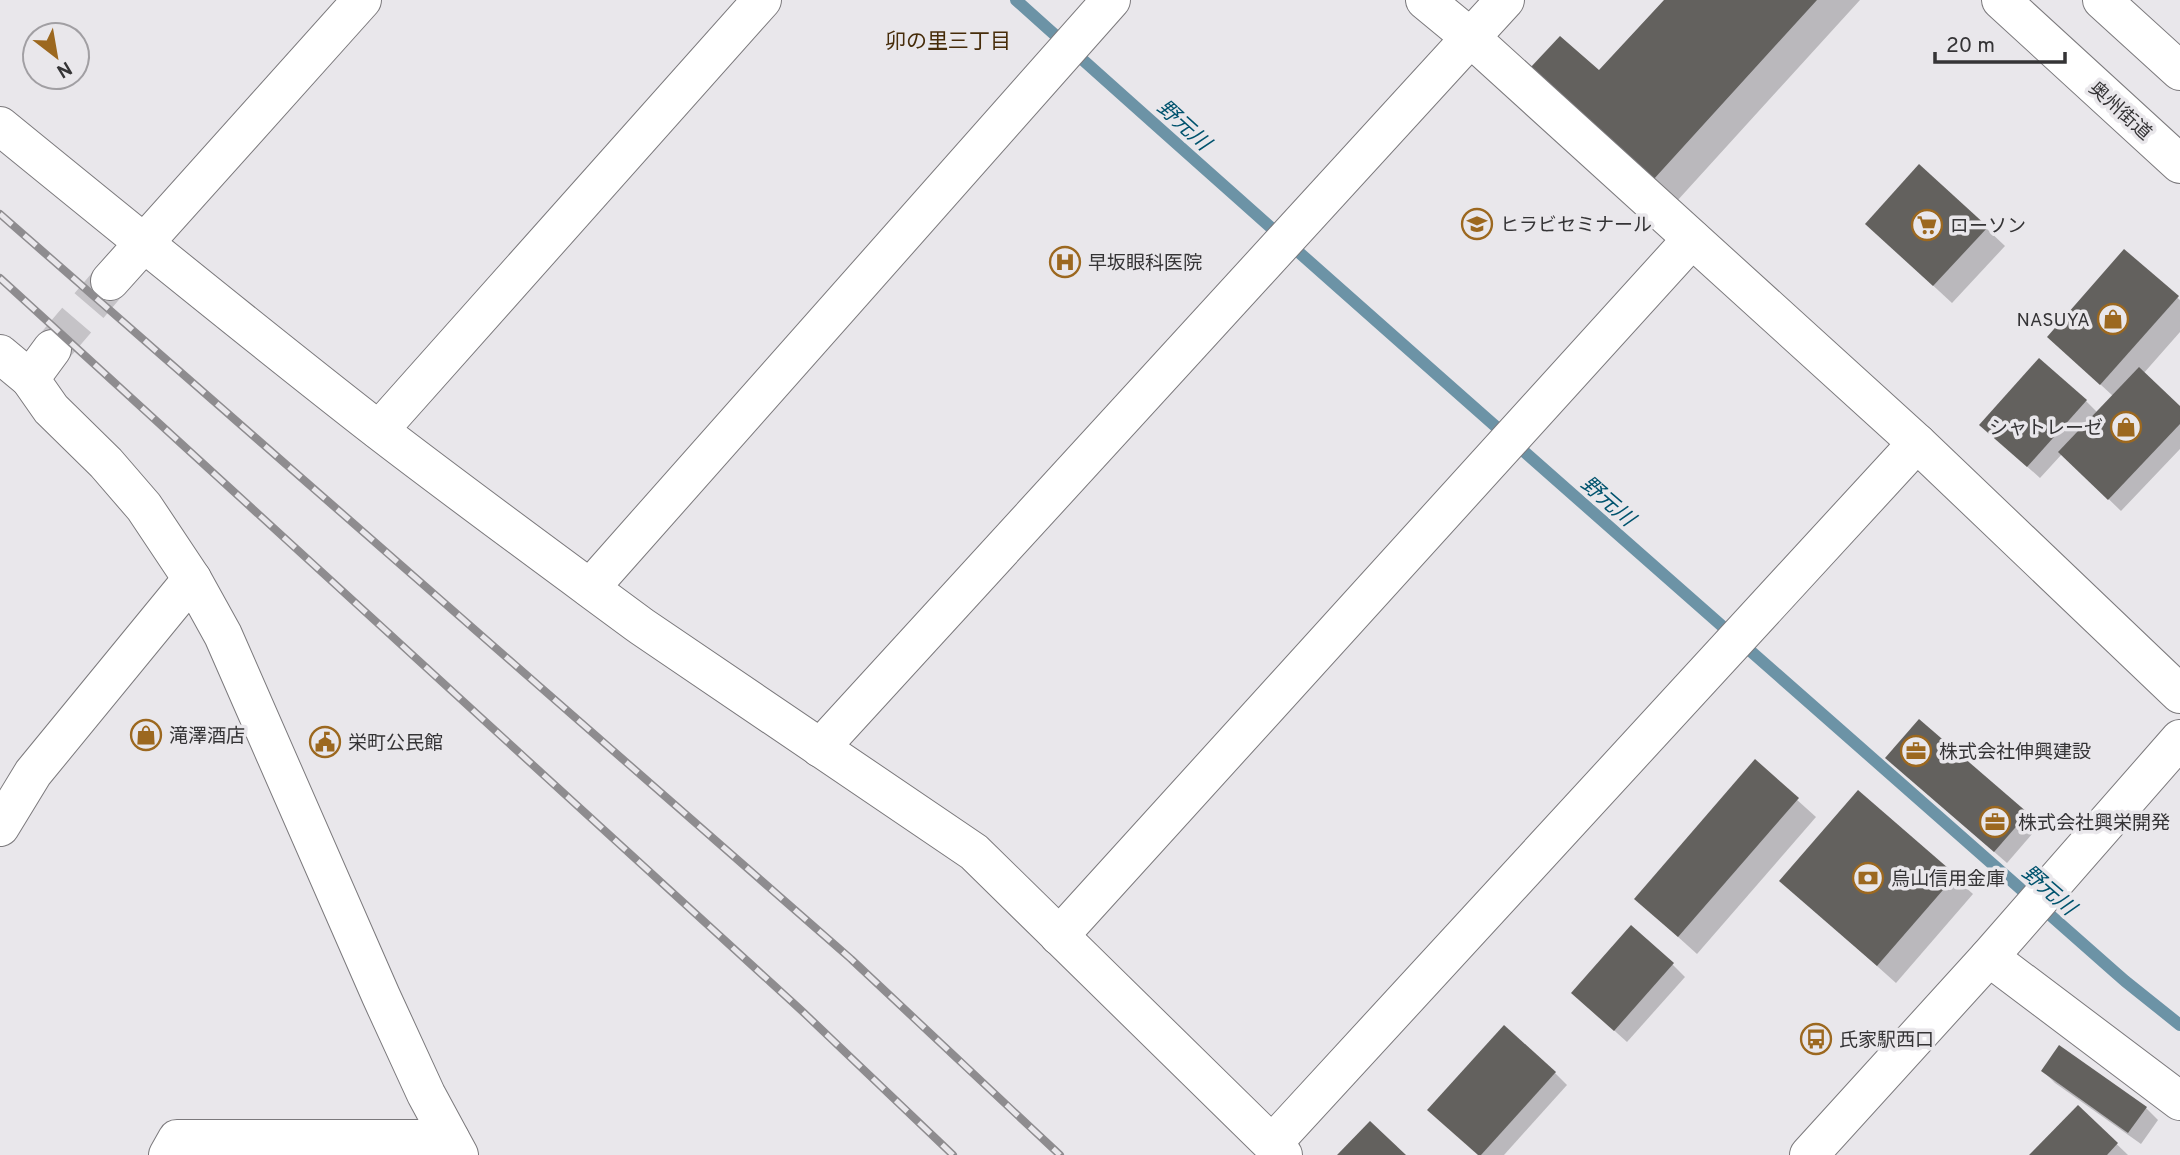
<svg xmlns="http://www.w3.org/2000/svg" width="2180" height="1155" viewBox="0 0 2180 1155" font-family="Overpass,'Noto Sans JP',sans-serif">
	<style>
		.shadow { fill: #0003 }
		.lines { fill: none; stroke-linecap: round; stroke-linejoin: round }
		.stream { stroke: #6c93a6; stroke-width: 12 }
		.building { fill: #63615e }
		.minor-tunnel { stroke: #c5c3c7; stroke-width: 38; stroke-dasharray: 38 19; stroke-linecap: butt }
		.minor-casing { stroke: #7b797c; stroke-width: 40 }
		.highway-casing { stroke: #7b797c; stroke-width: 40 }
		.minor { stroke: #fff; stroke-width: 38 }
		.highway { stroke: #fff; stroke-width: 38 }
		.rail-casing { stroke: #8e8c8f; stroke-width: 8 }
		.rail { stroke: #e9e7eb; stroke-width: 5; stroke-dasharray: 16; stroke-linecap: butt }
		.labels { text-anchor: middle; stroke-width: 7; stroke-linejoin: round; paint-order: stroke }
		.street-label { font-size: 19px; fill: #353436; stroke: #e9e7eb }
		.poi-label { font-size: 19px; fill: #353436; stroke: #e9e7eb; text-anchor: start }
		.neighbourhood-label { font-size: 21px; fill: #462c0a; stroke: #e9e7eb }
		.water-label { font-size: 21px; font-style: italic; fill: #00536e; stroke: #e9e7eb }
	</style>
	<rect width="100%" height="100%" fill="#e9e7eb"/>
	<g class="shadow">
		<path d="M 1666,0 L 1860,0 L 1677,201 L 1554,91 L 1599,73 Z"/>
		<path d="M 1920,166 L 2005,246 L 1952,303 L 1886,242 Z"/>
		<path d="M 2125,251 L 2180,300 L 2180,332 L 2143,374 L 2180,408 L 2180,449 L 2121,511 L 2062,454 L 2040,478 L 1994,437 L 2086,401 L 2098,413 L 2113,396 L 2049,337 Z"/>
		<path d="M 1755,762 L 1816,817 L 1697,954 L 1636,899 Z"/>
		<path d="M 1900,770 L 2027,814 L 2039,826 L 2007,863 Z"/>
		<path d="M 1859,793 L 1973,894 L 1896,983 L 1782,881 Z"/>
		<path d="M 1672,964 L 1685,977 L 1627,1042 L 1586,1005 Z"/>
		<path d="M 2043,1071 L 2146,1108 L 2158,1120 L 2141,1144 L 2055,1083 Z"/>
		<path d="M 1555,1073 L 1567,1085 L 1504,1155 L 1479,1155 Z"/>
		<path d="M 2078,1107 L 2128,1155 L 2032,1155 Z"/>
	</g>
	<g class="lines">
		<path class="stream" d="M 1016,0 C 1383,330 1755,654 2125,981 L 2180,1025"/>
	</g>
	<g class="building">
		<path d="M 1664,0 L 1817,0 L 1653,180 L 1530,68 L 1560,36 L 1599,70 Z"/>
		<path d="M 1919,164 L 1988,227 L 1933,286 L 1865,224 Z"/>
		<path d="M 2124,249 L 2179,296 L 2100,385 L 2047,337 Z"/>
		<path d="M 2039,358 L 2087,400 L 2027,467 L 1979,425 Z"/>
		<path d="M 2139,367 L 2180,406 L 2180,424 L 2108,500 L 2058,452 Z"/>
		<path d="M 1919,719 L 2028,813 L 1994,852 L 1885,758 Z"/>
		<path d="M 1755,759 L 1799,798 L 1678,937 L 1634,899 Z"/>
		<path d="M 1858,790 L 1956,875 L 1877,966 L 1779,881 Z"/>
		<path d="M 1631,925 L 1674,963 L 1614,1031 L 1571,993 Z"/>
		<path d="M 1504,1025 L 1556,1072 L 1481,1155 L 1478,1155 L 1427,1110 Z"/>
		<path d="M 2059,1045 L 2147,1107 L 2128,1133 L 2041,1071 Z"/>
		<path d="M 2078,1105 L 2118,1143 L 2107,1155 L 2029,1155 Z"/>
		<path d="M 1370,1121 L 1406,1155 L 1337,1155 Z"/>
	</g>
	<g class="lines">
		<path class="minor-tunnel" d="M 52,349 L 110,281"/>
		<g class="minor-casing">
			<g id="minor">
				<path d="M 1425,0 L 1471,38 L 1917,443 L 2180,694"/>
				<path d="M 0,126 C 125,228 250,330 377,429 C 464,496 553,561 641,626 L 974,852 L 1283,1155"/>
				<path d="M 110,281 L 362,0"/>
				<path d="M 52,349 L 30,379 L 51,409 L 106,463 L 144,507 L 192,579 L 223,635 L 381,996 L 426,1094 L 459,1155"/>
				<path d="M 0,354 L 30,379"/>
				<path d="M 379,430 L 762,0"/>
				<path d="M 590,588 L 1111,0"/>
				<path d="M 820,748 L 1505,0"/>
				<path d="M 0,827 L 33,773 L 192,579"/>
				<path d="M 1059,936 L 1692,239"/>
				<path d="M 1989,957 L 2180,1101"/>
				<path d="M 1272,1144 L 1917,443"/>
				<path d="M 168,1155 L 177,1139 L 450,1139"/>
				<path d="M 1809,1155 L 1989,957 L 2180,739"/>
			</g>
		</g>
		<g class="highway-casing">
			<g id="highway">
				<path d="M 2001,0 L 2180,164"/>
				<path d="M 2102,0 L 2180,71"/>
			</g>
		</g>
		<use href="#minor" class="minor"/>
		<use href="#highway" class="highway"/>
		<g class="rail-casing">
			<g id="rail">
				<path d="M 0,214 L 851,959 L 1060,1155"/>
				<path d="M 0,278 L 802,1011 L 953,1155"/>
			</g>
		</g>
		<use href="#rail" class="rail"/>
	</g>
	<defs>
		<g id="school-ring" transform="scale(1.575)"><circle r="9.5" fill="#e9e7eb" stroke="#9c681f" stroke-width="1.5"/><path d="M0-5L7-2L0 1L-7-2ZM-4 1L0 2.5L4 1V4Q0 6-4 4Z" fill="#9c681f"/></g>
		<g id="supermarket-ring" transform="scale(1.575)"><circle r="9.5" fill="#e9e7eb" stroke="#9c681f" stroke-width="1.5"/><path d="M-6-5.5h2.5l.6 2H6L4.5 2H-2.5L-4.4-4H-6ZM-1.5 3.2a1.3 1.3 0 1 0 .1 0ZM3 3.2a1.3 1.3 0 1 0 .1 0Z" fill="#9c681f"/></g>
		<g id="hospital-ring" transform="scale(1.575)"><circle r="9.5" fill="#e9e7eb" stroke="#9c681f" stroke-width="1.5"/><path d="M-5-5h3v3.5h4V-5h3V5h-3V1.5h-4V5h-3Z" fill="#9c681f"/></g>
		<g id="shop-ring" transform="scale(1.575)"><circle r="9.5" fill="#e9e7eb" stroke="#9c681f" stroke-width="1.5"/><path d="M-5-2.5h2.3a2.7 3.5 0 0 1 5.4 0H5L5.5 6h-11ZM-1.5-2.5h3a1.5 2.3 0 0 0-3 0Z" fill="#9c681f"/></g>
		<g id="civic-ring" transform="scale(1.575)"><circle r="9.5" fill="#e9e7eb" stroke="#9c681f" stroke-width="1.5"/><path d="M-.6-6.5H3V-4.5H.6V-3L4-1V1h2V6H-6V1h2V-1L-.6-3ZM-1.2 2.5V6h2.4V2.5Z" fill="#9c681f"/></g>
		<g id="office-ring" transform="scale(1.575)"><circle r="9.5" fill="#e9e7eb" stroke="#9c681f" stroke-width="1.5"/><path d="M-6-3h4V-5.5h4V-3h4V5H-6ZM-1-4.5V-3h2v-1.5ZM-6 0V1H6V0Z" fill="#9c681f"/></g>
		<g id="bank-ring" transform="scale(1.575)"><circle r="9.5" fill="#e9e7eb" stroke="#9c681f" stroke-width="1.5"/><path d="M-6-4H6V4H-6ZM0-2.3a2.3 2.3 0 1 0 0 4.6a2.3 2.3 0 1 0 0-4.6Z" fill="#9c681f"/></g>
		<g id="bus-ring" transform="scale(1.575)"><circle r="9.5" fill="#e9e7eb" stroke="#9c681f" stroke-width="1.5"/><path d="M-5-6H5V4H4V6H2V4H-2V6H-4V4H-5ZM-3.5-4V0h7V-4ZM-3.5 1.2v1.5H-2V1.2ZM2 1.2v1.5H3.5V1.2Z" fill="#9c681f"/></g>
	</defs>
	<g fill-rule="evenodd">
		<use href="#school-ring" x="1477" y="224"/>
		<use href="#supermarket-ring" x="1927" y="225"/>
		<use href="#hospital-ring" x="1065" y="262"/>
		<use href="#shop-ring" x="2113" y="319"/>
		<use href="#shop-ring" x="2126" y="427"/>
		<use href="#shop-ring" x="146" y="735"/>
		<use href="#civic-ring" x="325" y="742"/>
		<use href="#office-ring" x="1916" y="751"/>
		<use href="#office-ring" x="1995" y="822"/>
		<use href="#bank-ring" x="1868" y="878"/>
		<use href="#bus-ring" x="1816" y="1039"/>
	</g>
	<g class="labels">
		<g class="street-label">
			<text transform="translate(2121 110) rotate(42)" y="7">奥州街道</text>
		</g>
		<g class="poi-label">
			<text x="1500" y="231">ヒラビセミナール</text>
			<text x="1950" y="232">ローソン</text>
			<text x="1088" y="269">早坂眼科医院</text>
			<text x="2090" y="326" text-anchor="end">NASUYA</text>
			<text x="2103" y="434" text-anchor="end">シャトレーゼ</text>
			<text x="169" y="742">滝澤酒店</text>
			<text x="348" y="749">栄町公民館</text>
			<text x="1939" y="758">株式会社伸興建設</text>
			<text x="2018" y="829">株式会社興栄開発</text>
			<text x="1891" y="885">烏山信用金庫</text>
			<text x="1839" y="1046">氏家駅西口</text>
		</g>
		<g class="neighbourhood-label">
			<text x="948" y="48">卯の里三丁目</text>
		</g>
		<g class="water-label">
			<text transform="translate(1184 125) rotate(42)" y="7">野元川</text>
			<text transform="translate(1608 501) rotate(41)" y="7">野元川</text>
			<text transform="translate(2049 890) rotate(41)" y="7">野元川</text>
		</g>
	</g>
	<g transform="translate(56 56) rotate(149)"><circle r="33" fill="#e9e7eb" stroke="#a19fa3" stroke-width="2"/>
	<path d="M0-5L12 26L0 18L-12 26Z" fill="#9c681f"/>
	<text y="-10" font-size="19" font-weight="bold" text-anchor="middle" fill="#353436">N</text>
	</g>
	<path d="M1935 52v10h130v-10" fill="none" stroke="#353436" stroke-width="3.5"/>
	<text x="1946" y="52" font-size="21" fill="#353436" stroke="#e9e7eb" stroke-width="5" paint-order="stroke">20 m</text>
</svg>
